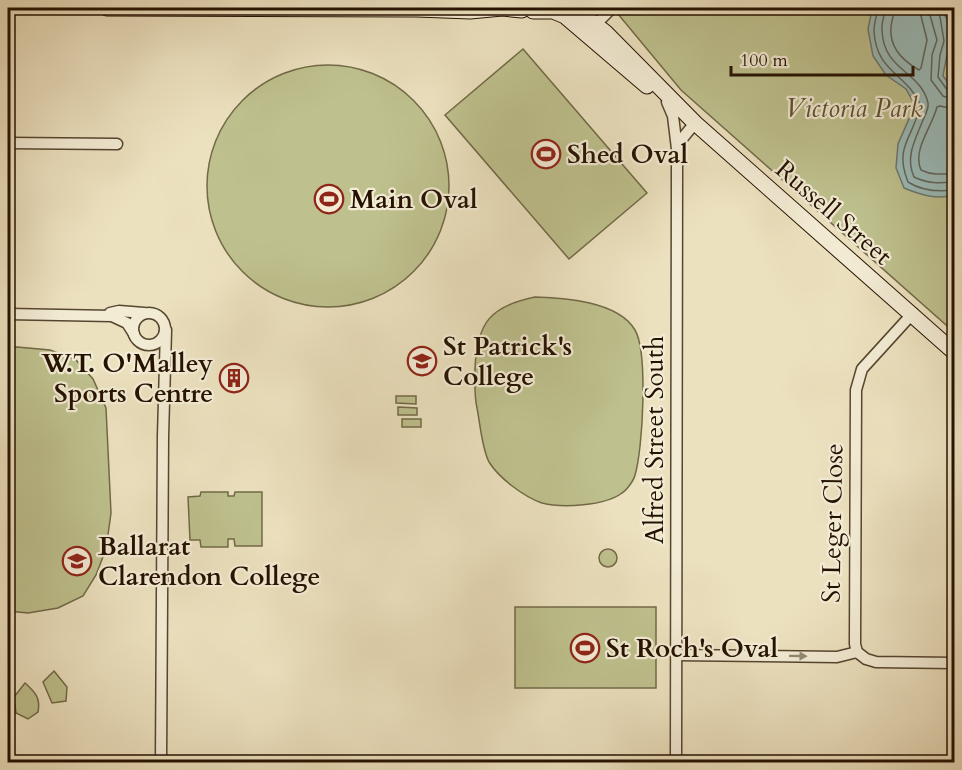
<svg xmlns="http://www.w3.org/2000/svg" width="962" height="770" viewBox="0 0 962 770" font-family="Cardo,serif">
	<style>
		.green { fill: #bec18e; stroke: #716947; stroke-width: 1.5 }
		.water { fill: #9bbcba; stroke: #6b7870; stroke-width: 1.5 }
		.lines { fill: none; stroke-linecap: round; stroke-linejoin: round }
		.shore { stroke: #60665d; stroke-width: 1.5 }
		.street-casing { stroke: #564530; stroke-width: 13 }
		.secondary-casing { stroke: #241100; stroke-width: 17 }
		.street { stroke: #f3ecd5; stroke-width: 10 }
		.secondary { stroke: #f3ecd5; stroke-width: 15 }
		.oneway { fill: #968975 }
		.labels { text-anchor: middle; stroke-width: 4.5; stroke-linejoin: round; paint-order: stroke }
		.park-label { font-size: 26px; font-style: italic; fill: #5a4f32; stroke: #f3ecd5 }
		.poi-label { font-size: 26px; font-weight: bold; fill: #241100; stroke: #f3ecd5; text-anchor: start }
		.street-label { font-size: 26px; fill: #241100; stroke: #f3ecd5 }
	</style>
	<rect width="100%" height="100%" fill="#ece1bf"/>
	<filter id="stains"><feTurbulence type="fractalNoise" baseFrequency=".00333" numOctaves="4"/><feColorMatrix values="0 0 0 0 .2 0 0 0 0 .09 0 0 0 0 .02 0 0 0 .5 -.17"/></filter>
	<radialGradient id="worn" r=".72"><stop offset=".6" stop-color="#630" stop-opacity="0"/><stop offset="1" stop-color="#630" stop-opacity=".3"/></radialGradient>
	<g class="green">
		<path d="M 613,8 L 954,8 L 954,332 L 681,90 Z"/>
		<path d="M 523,49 L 647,193 L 569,259 L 445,115 Z"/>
		<circle cx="328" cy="186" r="121"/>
		<path d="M 535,297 C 564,298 618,301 635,330 C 648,352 643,449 635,475 C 634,480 627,490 622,493 C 605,506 562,508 542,503 C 524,497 499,478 489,462 C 482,449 480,423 477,408 C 474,395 475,381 475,368 C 477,322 491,306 535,297 Z"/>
		<path d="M 17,347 L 50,350 L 76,360 L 93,379 L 106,408 L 111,513 L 106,549 L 96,575 L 83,596 L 58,608 L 28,613 L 8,611 L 8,348 Z"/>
		<path d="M 396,396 L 416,396 L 416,404 L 396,403 Z"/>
		<path d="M 398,407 L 417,408 L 417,415 L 398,415 Z"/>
		<rect x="402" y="419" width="19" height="8"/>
		<path d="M 201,492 L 228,492 L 228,496 L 234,496 L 235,492 L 262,492 L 262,546 L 235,546 L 234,539 L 228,539 L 228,547 L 201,547 L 200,540 L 190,540 L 188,497 L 200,496 Z"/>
		<circle cx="608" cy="558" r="9"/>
		<rect x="515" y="607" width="141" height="81"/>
		<path d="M 54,671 L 67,687 L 66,701 L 52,703 L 43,682 Z"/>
		<path d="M 25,683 C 35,692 41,698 38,712 L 28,719 L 16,713 L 14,697 Z"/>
	</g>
	<path class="water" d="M 875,8 L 939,8 C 958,25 946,54 943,76 L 954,90 L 954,195 C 937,200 921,195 904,188 L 896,168 L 898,144 L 915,105 L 906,89 L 886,75 L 873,56 L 868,29 L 872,10 Z"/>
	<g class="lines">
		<g class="shore">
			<path d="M 878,8 C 877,15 874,23 874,31 C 876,72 906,73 920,104 C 915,137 893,145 908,182 C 922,191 938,192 954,190"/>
			<path d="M 885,8 C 885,15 881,23 882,30 C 883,71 921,71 928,103 C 929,109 925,115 923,120 C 915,140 905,157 914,177 C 928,184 940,183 954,182"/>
			<path d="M 894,8 C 894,14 892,20 891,27 C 889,47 903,61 919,70 L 921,68 L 927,40 L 919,8"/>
			<path d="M 928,8 L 937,40 L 932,55 L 931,80 L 943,96 L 954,100"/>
			<path d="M 935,8 L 940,17 L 944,41 L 940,55 L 938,77 L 948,91 L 954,93"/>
			<path d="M 954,109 L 940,106 L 937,107 C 932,127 912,150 921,170 C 933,176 943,174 954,173"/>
		</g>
		<g class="street-casing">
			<g id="street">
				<path d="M 596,24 L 612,8"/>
				<path d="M 667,102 L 673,116 L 677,149"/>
				<path d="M 8,143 L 117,144"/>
				<circle cx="149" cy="329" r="16"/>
				<path d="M 110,313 L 119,311 L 144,313"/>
				<path d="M 913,313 L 862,369 L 856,390 L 855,644 L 857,652 L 866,659 L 876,662 L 954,663"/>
				<path d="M 8,314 L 112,316 L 127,323 L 134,334"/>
				<path d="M 676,655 L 837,657 L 857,652"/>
				<path d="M 161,762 L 163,436 L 166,330"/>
				<path d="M 676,762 L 677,165 L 681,140 L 695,123"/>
			</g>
		</g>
		<g class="secondary-casing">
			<g id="secondary">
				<path d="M 107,8 L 417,9 L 470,11 L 502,8 L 522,10"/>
				<path d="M 574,8 L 606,33 L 695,123 L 954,352"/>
				<path d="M 533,11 L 553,11 L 565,16 L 647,86"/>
			</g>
		</g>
		<use href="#street" class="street"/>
		<use href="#secondary" class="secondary"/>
	</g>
	<defs><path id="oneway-solid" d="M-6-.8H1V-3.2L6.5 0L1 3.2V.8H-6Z" transform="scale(1.5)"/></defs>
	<use class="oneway" href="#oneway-solid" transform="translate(798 656) rotate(1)"/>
	<defs>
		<g id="stadium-ring" transform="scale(1.5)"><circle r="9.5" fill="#f3ecd5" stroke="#8f2418" stroke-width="1.5"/><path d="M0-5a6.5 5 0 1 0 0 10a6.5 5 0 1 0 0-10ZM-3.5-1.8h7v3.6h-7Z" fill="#8f2418"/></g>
		<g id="school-ring" transform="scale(1.5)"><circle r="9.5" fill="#f3ecd5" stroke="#8f2418" stroke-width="1.5"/><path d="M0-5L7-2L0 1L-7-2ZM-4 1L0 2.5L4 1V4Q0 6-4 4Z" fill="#8f2418"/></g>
		<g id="building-ring" transform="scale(1.5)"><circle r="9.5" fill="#f3ecd5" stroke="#8f2418" stroke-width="1.5"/><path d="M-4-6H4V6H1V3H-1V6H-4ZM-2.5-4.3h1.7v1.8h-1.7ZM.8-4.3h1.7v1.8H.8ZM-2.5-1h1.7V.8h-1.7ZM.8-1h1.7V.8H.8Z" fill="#8f2418"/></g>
	</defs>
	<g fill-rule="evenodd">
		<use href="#stadium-ring" x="546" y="154"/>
		<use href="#stadium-ring" x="329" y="199"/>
		<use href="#school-ring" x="422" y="361"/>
		<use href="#building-ring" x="234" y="378"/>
		<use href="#school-ring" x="77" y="561"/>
		<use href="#stadium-ring" x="585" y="648"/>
	</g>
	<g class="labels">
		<g class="park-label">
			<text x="854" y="117">Victoria Park</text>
		</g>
		<g class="poi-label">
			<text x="567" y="163">Shed Oval</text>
			<text x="350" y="208">Main Oval</text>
			<text x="443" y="355">St Patrick's<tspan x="443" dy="30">College</tspan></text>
			<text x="213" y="372" text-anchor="end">W.T. O'Malley<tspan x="213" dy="30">Sports Centre</tspan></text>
			<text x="98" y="555">Ballarat<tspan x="98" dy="30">Clarendon College</tspan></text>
			<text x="606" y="657">St Roch's Oval</text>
		</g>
		<g class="street-label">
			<text transform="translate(834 212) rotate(41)" y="9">Russell Street</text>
			<text transform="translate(654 440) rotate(-90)" y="9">Alfred Street South</text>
			<text transform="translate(832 523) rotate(-89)" y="9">St Leger Close</text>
		</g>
	</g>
	<rect width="962" height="770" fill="none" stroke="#ece1bf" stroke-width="30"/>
	<rect x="9" y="9" width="944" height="752" fill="none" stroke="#241100" stroke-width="3"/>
	<rect x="15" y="15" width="932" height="740" fill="none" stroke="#241100" stroke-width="1.5"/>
	<path d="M731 66v9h182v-9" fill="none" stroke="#241100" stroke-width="3"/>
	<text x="740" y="66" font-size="18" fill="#241100" stroke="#f3ecd5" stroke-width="4.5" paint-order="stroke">100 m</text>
	<rect width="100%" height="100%" filter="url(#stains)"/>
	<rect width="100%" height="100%" fill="url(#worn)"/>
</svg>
